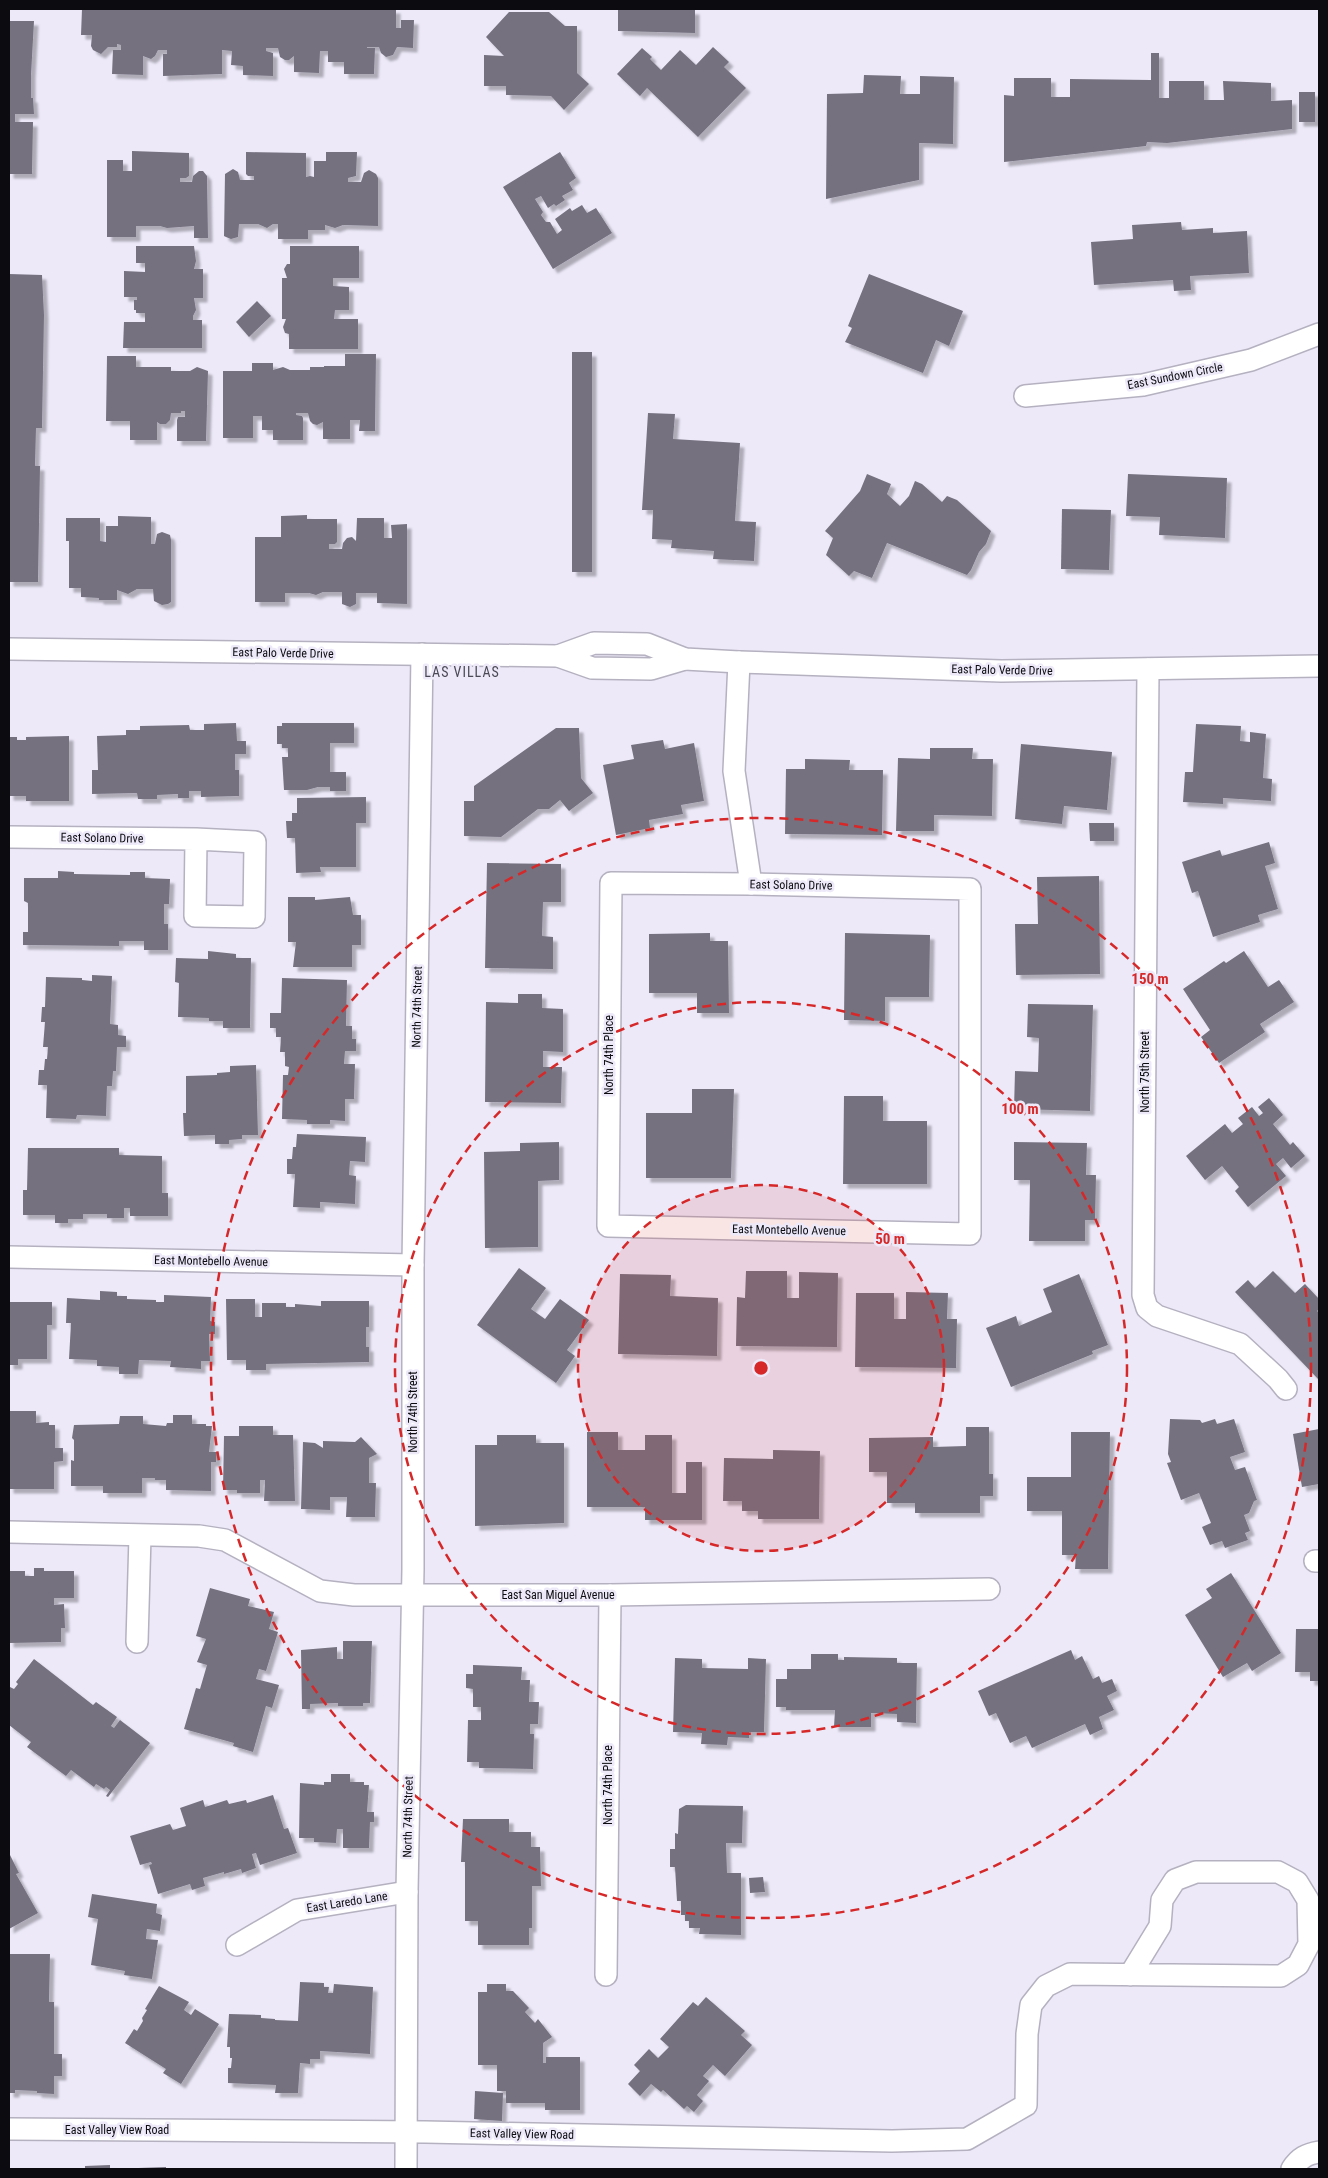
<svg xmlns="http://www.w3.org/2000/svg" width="1328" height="2178" font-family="'Roboto Condensed',sans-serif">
<defs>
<filter id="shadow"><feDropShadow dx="4.5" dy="4.5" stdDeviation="1" flood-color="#0004"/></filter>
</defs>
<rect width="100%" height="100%" fill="#ede9f9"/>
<!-- building -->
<g fill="#75717f" filter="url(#shadow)">
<path d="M82,9H396V28H401V20H414L413,48L397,47L393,55L386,57L381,53L379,47H367V48H375L374,74H344V62H328V51H320L319,73L294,72V56L289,60H285L280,57L278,48H266V51L273,53V76L243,75V66L231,65L232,51L222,50V74L163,76V54H167V50H158L155,56L151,59L143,56V75L112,74L113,50H121V45L117,44V47H108L101,54L93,50L91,46L92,35H81Z"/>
<path d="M618,9L695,10V33L618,31Z"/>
<path d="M509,12H549L565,26H577V73L589,84L564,110L551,96L506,95V86H484V55L504,56L486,37Z"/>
<path d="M9,21H34L31,75V98H33L34,114H15V122H33L32,174H9Z"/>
<path d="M713,47L729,62L724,67L746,88L698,137L647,88L640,96L617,74L642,48L652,57L650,59L661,70L680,50L696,65Z"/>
<path d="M1151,53H1159V98H1169V81H1204V100H1224L1223,81L1271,83V101L1292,100V129L1167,143L1147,142L1146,146L1004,162V95L1014,96V78H1051V97H1070V79L1151,80Z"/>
<path d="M864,75L901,76L900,94H920V76L954,77L953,144L919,143V180L826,199L827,94L863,93Z"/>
<rect x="1299" y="92" width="16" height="30"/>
<path d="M132,151L189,153V176L186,178H180V182H192L193,176L199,171H203L207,176L208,238H194V226L167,228L160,226H136V237H107V160H123V171H132Z"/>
<path d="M246,152L306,153V177L310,176L314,177V161H326V152H357L356,176L348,178V182H361L364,173L369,170L376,174L378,178V226L343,225L335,228L325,225V230H308V239H278V224H273L267,228L258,224H239L238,237L231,239L226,237L224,236L225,174L233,169L238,172L240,180H254V176H248L246,174Z"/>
<path d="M560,152L576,178L569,183L573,190L562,196L565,200L556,206L554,204L548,208L541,196L535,199L543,212L541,215L546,222H550L557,234L562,230L555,219L570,208L572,211L582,205L587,213L596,208L612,233L553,269L503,187Z"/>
<path d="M1181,222L1182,230L1213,228V233L1247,231L1249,273L1190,276L1191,290L1174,291L1173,280L1094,285L1091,242L1133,239L1132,225Z"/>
<path d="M136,246H194L196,261L194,269H203V298H194L196,310L193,316V320H202V348H123L124,322H145V313H136V310H134V300H137V297H124V271L145,272V263H136Z"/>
<path d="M290,246H359V278H333V286L349,287V310H335L334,319H358V349H289V334L285,333L283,327L286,319H282V278H287L284,269L287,264H290Z"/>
<path d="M9,274L42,275L44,315L42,428H36L35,466H40L38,582H9Z"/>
<path d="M869,274L963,311L949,346L936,340L923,373L845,342L852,328L848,326Z"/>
<path d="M257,301L271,316L249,337L236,322Z"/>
<rect x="572" y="352" width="20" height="220"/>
<path d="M345,354H376L375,431H359L360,420H350V439H323V422L317,425L313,424L310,421L308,413H296V415L302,416L303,418V440H273V430H262V416H253V438H223V371H252V363H273V370L283,367L290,370H310V367H324V366H345Z"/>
<path d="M107,356H136V367H171V371H190L197,367L208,371L206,441H177V420L178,417H185V411H181V413H171L170,420L166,424H160L157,422V440H130V421H106Z"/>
<path d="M648,413L675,414L673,439L740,443L735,521L756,522L754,561L713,559L714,551L671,548L672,540L652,539L653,510H642Z"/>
<path d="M867,474L891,484L887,494L900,506L909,496L915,481L922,484L942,502L947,496L957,500L991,531L986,544L979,552L971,570L967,575L887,543L872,578L854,571L849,576L826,555L833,538L825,531L860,491Z"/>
<path d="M1128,474L1227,478L1225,538L1159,535L1160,517L1126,516Z"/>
<path d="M1062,509L1111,510L1109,570L1061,569Z"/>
<path d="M307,515V519H337V542L335,544H329V549H342L343,543L347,538L352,537L356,541L357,518H384V538H392L391,525L407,524V604L377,603V593H356V604L350,607L342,604V592H323L316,595L309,593H285V602H255V537H281V516Z"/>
<path d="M118,516L151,517V544H155L157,534L162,532L170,535L171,540V602L168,604L162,605L154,601L153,589H137L128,594L117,590V600H99V598L81,597V588H69V541H66V518H100V541L106,542V526H118Z"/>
<path d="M236,723L237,741H246V754H235V770H239V796L201,797V791H189V798H178V794L157,795V799H138L137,793L92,794V770H98L97,736L126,735V730H140V726L189,725L190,730H204V724Z"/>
<path d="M282,723H354V743H330V772H346V791H330V787H318L307,790H284L282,757H288V748H282V744H277V726H282Z"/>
<path d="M1196,724L1241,726L1240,741L1250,742V732L1266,734L1263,778L1272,779L1271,801L1223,798V804L1183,802L1185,772H1193Z"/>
<path d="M556,728H579L581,778L593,793L569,811L560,800L549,809H538L501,837L464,836V801H474V786Z"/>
<path d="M69,736V801H26V796H9V737H17V740H26V737Z"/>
<path d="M663,740L665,749L694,743L704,801L681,805L683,814L649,820L650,828L616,835L603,765L634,759L631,745Z"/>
<path d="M1021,744L1112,752L1107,810L1064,806L1062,824L1015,819Z"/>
<path d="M930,748H973L972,759H993L992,816L934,815V831H896L898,758L930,759Z"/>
<path d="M805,759L850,760L849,770H883L882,835L785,834L786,769H805Z"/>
<path d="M366,797V823H356V867H320L321,872L296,873L295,838H287L286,821H292V813H297V798Z"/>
<path d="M1089,823H1114V841H1090Z"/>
<path d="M1269,842L1275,863L1265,866L1278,909L1258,915L1260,922L1213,937L1198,891L1192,893L1182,862L1220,850L1222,856Z"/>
<path d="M487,863L561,864V902H543L542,936L553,937V969L485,968Z"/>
<path d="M58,871L74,872V874L130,875V872H145V878L170,879L169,904H164V924H168V950H144V941H119V946L23,945V932H28V903L24,901V878H58Z"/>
<path d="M1099,876L1100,974L1016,975L1015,924H1038L1037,877Z"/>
<path d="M288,897H315V900L350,897L353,915H361V945H352V967H293L296,942H288Z"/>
<path d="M710,933V941H728L729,1013H697V993H649V934Z"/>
<path d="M845,933L930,935L929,997H885V1021L844,1020Z"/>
<path d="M208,951L236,954V958H251L250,1028H223V1021H209V1018L178,1017L179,983L175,982L176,958L208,959Z"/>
<path d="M1244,951L1268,987L1279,980L1294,1002L1260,1024L1265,1032L1219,1063L1201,1037L1210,1030L1183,989L1224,961L1226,963Z"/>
<path d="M92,975L112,976L110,1024L118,1025V1035L126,1036V1047H117L116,1071H113L112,1086H107L106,1116L77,1115L76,1119L46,1118L47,1085H38L39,1070H44L45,1059H47L48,1047H43L45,1022H41L42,1007H45L46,977L82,978V980L92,981Z"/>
<path d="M282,978L347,980L346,1026H352V1039H356V1051H345L344,1064H355L354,1099H345V1121L330,1120V1124H307V1120L282,1119L283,1075H288L289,1067L285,1066V1052H280L281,1037H276V1028H270V1013H281Z"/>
<path d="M518,994H542V1008L563,1009V1052L543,1051V1067H562L561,1103L485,1102L486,1002L518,1003Z"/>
<path d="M1028,1004L1093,1005L1090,1111L1014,1109L1015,1071L1038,1072L1039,1038L1027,1037Z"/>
<path d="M256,1065L258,1135H242V1139L229,1140V1144H215V1135L184,1136L183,1113H186V1076L217,1075V1073L230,1072V1066Z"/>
<path d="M692,1089H734L731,1178H646V1113H692Z"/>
<path d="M844,1096H883V1121H927V1184H843Z"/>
<path d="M1269,1098L1283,1115L1273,1124L1290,1145L1293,1142L1305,1156L1291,1168L1283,1158L1276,1164L1286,1176L1248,1207L1235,1191L1239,1187L1222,1166L1205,1180L1186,1156L1225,1124L1232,1133L1243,1124L1238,1118L1252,1107L1259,1116L1263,1113L1258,1107Z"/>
<path d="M297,1134L366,1137L365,1162L350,1161L349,1175L356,1176L355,1204L320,1202V1208L293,1207L295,1174H287V1159H292L293,1147H296Z"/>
<path d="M559,1142V1180L538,1181V1247L485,1248L484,1152L520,1151V1143Z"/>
<path d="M1014,1142L1087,1143L1086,1175H1096L1095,1220H1085V1241H1029L1030,1180H1014Z"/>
<path d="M28,1148H119V1155L162,1156V1193H168V1216H130V1208H124V1218H107V1214H83V1219H68V1223H55V1215H23V1190H27Z"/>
<path d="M519,1268L546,1288L531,1309L545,1319L560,1299L589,1320L567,1350L575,1356L556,1383L477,1325Z"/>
<path d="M746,1271H787V1298H799V1272L838,1273L837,1347L736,1346L737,1297L745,1298Z"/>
<path d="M1273,1271L1295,1293L1305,1284L1319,1299V1309L1317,1311L1319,1313V1380L1235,1292L1248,1280L1255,1288Z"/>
<path d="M620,1274L671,1275L670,1296L718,1298L717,1356L618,1354Z"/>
<path d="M1079,1274L1108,1345L1092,1351L1093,1354L1011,1387L986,1328L1016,1316L1019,1326L1052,1312L1043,1289Z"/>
<path d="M100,1291L117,1292V1296H127V1299L156,1300V1302H164V1295L211,1297L210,1321L215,1322V1334H209L210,1361H201V1369L170,1367L171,1361L139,1360L138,1374H119V1367L97,1366V1360L69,1359L71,1323H66L67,1298L100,1300Z"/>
<path d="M906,1292L948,1293L947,1319H957L956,1368L855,1367L856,1293H894V1319H906Z"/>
<path d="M226,1299H255V1317H262V1303H286V1307H295V1304L321,1306V1301H369V1327H366V1347H369V1362L266,1364V1370H246V1360H227Z"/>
<path d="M9,1302H52V1325H47V1359H18V1365H9Z"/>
<path d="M9,1411H36V1423L49,1422V1425H55V1448H63V1461L54,1462V1489H9Z"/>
<path d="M173,1415H192V1424H206V1426H212L209,1452H217L216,1462H211V1491L166,1490V1480H155V1478H142V1493H103V1486H71V1460L74,1461V1440L72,1438L74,1425L119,1424L120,1416H143V1424L166,1426L167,1423H173Z"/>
<path d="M1170,1419L1200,1420L1202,1423L1215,1419L1217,1424L1234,1419L1245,1452L1230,1457L1235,1470L1245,1467L1257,1500L1254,1501L1249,1513L1244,1515L1250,1531L1245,1533L1248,1540L1225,1548L1222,1541L1210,1545L1202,1527L1211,1523L1199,1493L1181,1500L1167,1463L1171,1462L1168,1454Z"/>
<path d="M239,1426H273V1435H293L295,1501H264L265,1480H260V1493H237V1490H223L224,1436H239Z"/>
<path d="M966,1427H989V1474H993V1496H980V1513H915V1503H887V1472H869V1438L933,1437V1447L966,1446Z"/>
<path d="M1319,1429V1484L1302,1487L1293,1434Z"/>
<path d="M587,1432H618V1450H645V1435H672V1493H686V1462H702V1520H645V1507H587Z"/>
<path d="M1071,1432H1110L1108,1569H1075L1076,1555H1062V1511H1027V1477H1071Z"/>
<path d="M497,1435H536V1443H564V1523L475,1526V1445H497Z"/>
<path d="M361,1437L377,1454L369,1458V1483H376L375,1517H346L347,1497H330V1510L301,1509L303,1442L315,1443L323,1448V1441L355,1442Z"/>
<path d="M773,1450L820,1451L819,1519H758V1511H742V1501H723L724,1458L773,1459Z"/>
<path d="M34,1568H44V1571H74V1598H54V1605L64,1604L65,1628H61V1642L9,1643V1571H25V1576H34Z"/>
<path d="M1231,1573L1281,1653L1252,1671L1247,1663L1223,1677L1185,1615L1212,1598L1206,1589Z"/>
<path d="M210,1588L250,1599L248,1606L274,1612L269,1629L278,1632L266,1671L259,1669L256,1679L279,1685L272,1708L266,1706L253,1752L233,1746L234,1743L184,1729L196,1688L200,1689L207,1665L197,1662L206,1639L196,1636Z"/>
<path d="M1296,1629H1319V1681H1310V1672H1295Z"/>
<path d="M343,1641H372L370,1703H363V1706H338V1703L310,1704V1709H302L301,1650L337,1647V1659H343Z"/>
<path d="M1071,1650L1075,1660L1082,1656L1093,1679L1099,1676L1102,1683L1112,1679L1117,1691L1107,1696L1114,1710L1099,1717L1103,1729L1090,1735L1085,1724L1032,1748L1026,1736L1010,1743L996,1713L989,1716L978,1691Z"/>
<path d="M811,1654H838V1660H844V1657L897,1658V1663H917L916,1723L897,1722V1714L871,1713V1727H834L835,1710H786V1707H776V1679H787V1669H811Z"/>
<path d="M675,1658L702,1659V1668L748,1669V1658L766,1659L764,1732H749V1738L728,1737L727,1745L701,1744L702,1733L673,1732Z"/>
<path d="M34,1659L93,1705L96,1702L117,1717L111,1726L114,1728L120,1720L150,1743L108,1797L106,1796L110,1790L106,1787L104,1789L96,1784L94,1787L71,1770L66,1776L27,1747L31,1742L9,1725V1688L10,1687L14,1689L18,1684L16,1682Z"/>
<path d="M473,1665L522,1667L521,1680H530L529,1702H539L538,1724H530V1734H534L533,1769L479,1768V1762H467L468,1720H481V1707H473V1689L466,1688V1674H473Z"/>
<path d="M331,1774H350V1782H364V1785H369L367,1812H374V1822H370L369,1848H343V1829H337L336,1843L314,1842V1838H299L300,1783L324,1785V1782H331Z"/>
<path d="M273,1795L284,1829L288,1828L297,1853L260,1865L256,1853L252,1854L256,1868L242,1873L241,1869L224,1874V1872L203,1878L205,1886L192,1890L190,1884L158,1894L149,1865L152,1864L151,1862L140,1865L130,1836L170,1824L173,1830L186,1826L180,1808L203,1800L205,1807L227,1800L229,1804L246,1800L247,1803Z"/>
<path d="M686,1805L743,1806L742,1843H726L727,1873H741V1935L699,1934L700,1928H689V1921H685V1915H681V1901H677L675,1867H670V1849H675V1833L678,1834L679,1809Z"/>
<path d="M463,1819H509V1832H531V1847H540L541,1886H532V1928H529V1945H478V1921H465V1862H461Z"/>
<path d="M9,1853L19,1873L16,1874L38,1913L9,1929Z"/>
<path d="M763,1877L765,1892L750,1893L749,1878Z"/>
<path d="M92,1894L157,1904L156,1913L162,1915L160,1931L147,1929L146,1939L158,1940L152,1979L124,1975L125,1971L91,1965L98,1919L88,1917Z"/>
<path d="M9,1954H50L49,2002H54V2054H62V2076H54V2094L37,2093V2091L15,2090V2093H9Z"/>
<path d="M300,1982L324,1983V1987H329L328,1993H333L334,1984L373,1987L370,2054L320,2051V2059H310V2064L300,2063L298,2093H275L276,2085L228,2083V2068H231L232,2058H230V2047H227L229,2014L261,2015V2018L275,2019V2020L298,2021Z"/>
<path d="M487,1984H506V1991H513L529,2008L525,2012L535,2023L538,2019L552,2037L543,2043V2063H546V2057H580V2110H545V2103H506V2091H497V2065H478V1992H487Z"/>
<path d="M159,1986L189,2002L184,2010L191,2015L195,2009L219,2024L181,2084L163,2073L166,2069L125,2043L134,2029L137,2031L143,2021L142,2018L147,2010L145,2009Z"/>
<path d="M706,1997L745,2031L741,2035L752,2045L725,2076L713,2065L703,2076L709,2081L697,2095L703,2101L694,2112L687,2106L684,2109L663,2090L661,2092L651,2084L640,2096L628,2084L640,2071L634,2065L649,2049L658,2058L669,2047L660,2039L693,2002L698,2006Z"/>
<path d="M475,2091L503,2093L502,2121L474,2119Z"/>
<path d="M110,2165V2169H85V2166Z"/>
<path d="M166,2167V2169H138V2168Z"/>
</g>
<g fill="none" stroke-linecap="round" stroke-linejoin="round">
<!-- minor casing -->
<g stroke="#b5b1c0" stroke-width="24">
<g id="minor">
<path d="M1025,396L1143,385L1251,360L1319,334"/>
<path d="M9,649L558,656L592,668L651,669L685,659"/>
<path d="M558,656L594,643L647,644L685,659L739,662L1001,671L1319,666"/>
<path d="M739,662L734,771L751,884"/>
<path d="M1148,669L1143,1295L1147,1308L1157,1316L1240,1344L1278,1379L1286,1389"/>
<path d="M9,837L196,839L255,842L254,917L195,916L196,839"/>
<path d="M611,883L751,884L970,889V1234L608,1226Z"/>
<path d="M9,1257L413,1265"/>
<path d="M9,1532L199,1536L225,1540L320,1591L354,1595H610L989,1589"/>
<path d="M1315,1561H1319"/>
<path d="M137,1642L140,1536"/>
<path d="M237,1945L297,1910L407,1892"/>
<path d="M606,1975L610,1595"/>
<path d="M9,2129L425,2132L892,2141L967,2139L1026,2105L1027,2034L1031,2005L1046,1986L1070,1974L1281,1976L1298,1965L1309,1944L1308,1900L1297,1882L1278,1872H1196L1175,1880L1162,1900L1160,1926L1130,1975"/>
<path d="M406,2169L407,1892L413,1569V1265L422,654"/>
<path d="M1292,2169C1299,2158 1307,2154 1319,2152"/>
</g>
</g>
<!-- minor -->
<use href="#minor" stroke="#fff" stroke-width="21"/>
</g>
<!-- distance rings -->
<circle cx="761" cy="1368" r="183" fill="#d62828" fill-opacity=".12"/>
<g fill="none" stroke="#d62828" stroke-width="2.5" stroke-dasharray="9 6">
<circle cx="761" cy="1368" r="183"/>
<circle cx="761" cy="1368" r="366"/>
<circle cx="761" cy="1368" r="550"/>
</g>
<g text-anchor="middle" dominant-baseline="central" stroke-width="5" stroke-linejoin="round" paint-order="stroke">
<!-- street labels -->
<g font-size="12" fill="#0c0b10" stroke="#ede9f9">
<text transform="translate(1175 376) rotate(-11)">East Sundown Circle</text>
<text transform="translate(283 653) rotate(1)">East Palo Verde Drive</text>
<text transform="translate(1002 670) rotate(1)">East Palo Verde Drive</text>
<text transform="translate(102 838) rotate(1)">East Solano Drive</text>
<text transform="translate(791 885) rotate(1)">East Solano Drive</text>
<text transform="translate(417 1007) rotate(-89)">North 74th Street</text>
<text transform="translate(609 1055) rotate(-90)">North 74th Place</text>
<text transform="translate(1145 1072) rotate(-90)">North 75th Street</text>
<text transform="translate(789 1230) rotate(1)">East Montebello Avenue</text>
<text transform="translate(211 1261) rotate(1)">East Montebello Avenue</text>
<text transform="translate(413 1412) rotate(-90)">North 74th Street</text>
<text x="558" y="1595">East San Miguel Avenue</text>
<text transform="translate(608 1785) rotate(-90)">North 74th Place</text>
<text transform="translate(408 1817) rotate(-89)">North 74th Street</text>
<text transform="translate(347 1902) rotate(-9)">East Laredo Lane</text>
<text x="117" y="2130">East Valley View Road</text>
<text transform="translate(522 2134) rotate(1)">East Valley View Road</text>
</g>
<!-- neighbourhood labels -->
<g font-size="14" letter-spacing="1" fill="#4c4956" stroke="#ede9f9">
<text x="462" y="672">LAS VILLAS</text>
</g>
</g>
<circle cx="761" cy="1368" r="8" fill="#d62828" stroke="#ede9f9" stroke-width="2.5"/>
<g font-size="15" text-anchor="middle" font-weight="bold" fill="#d62828" stroke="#ede9f9" stroke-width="5" stroke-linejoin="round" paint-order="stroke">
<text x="1150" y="984">150 m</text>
<text x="1020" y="1114">100 m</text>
<text x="890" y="1244">50 m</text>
</g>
<!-- border -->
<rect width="1328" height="2178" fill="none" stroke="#0c0b10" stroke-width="20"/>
</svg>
